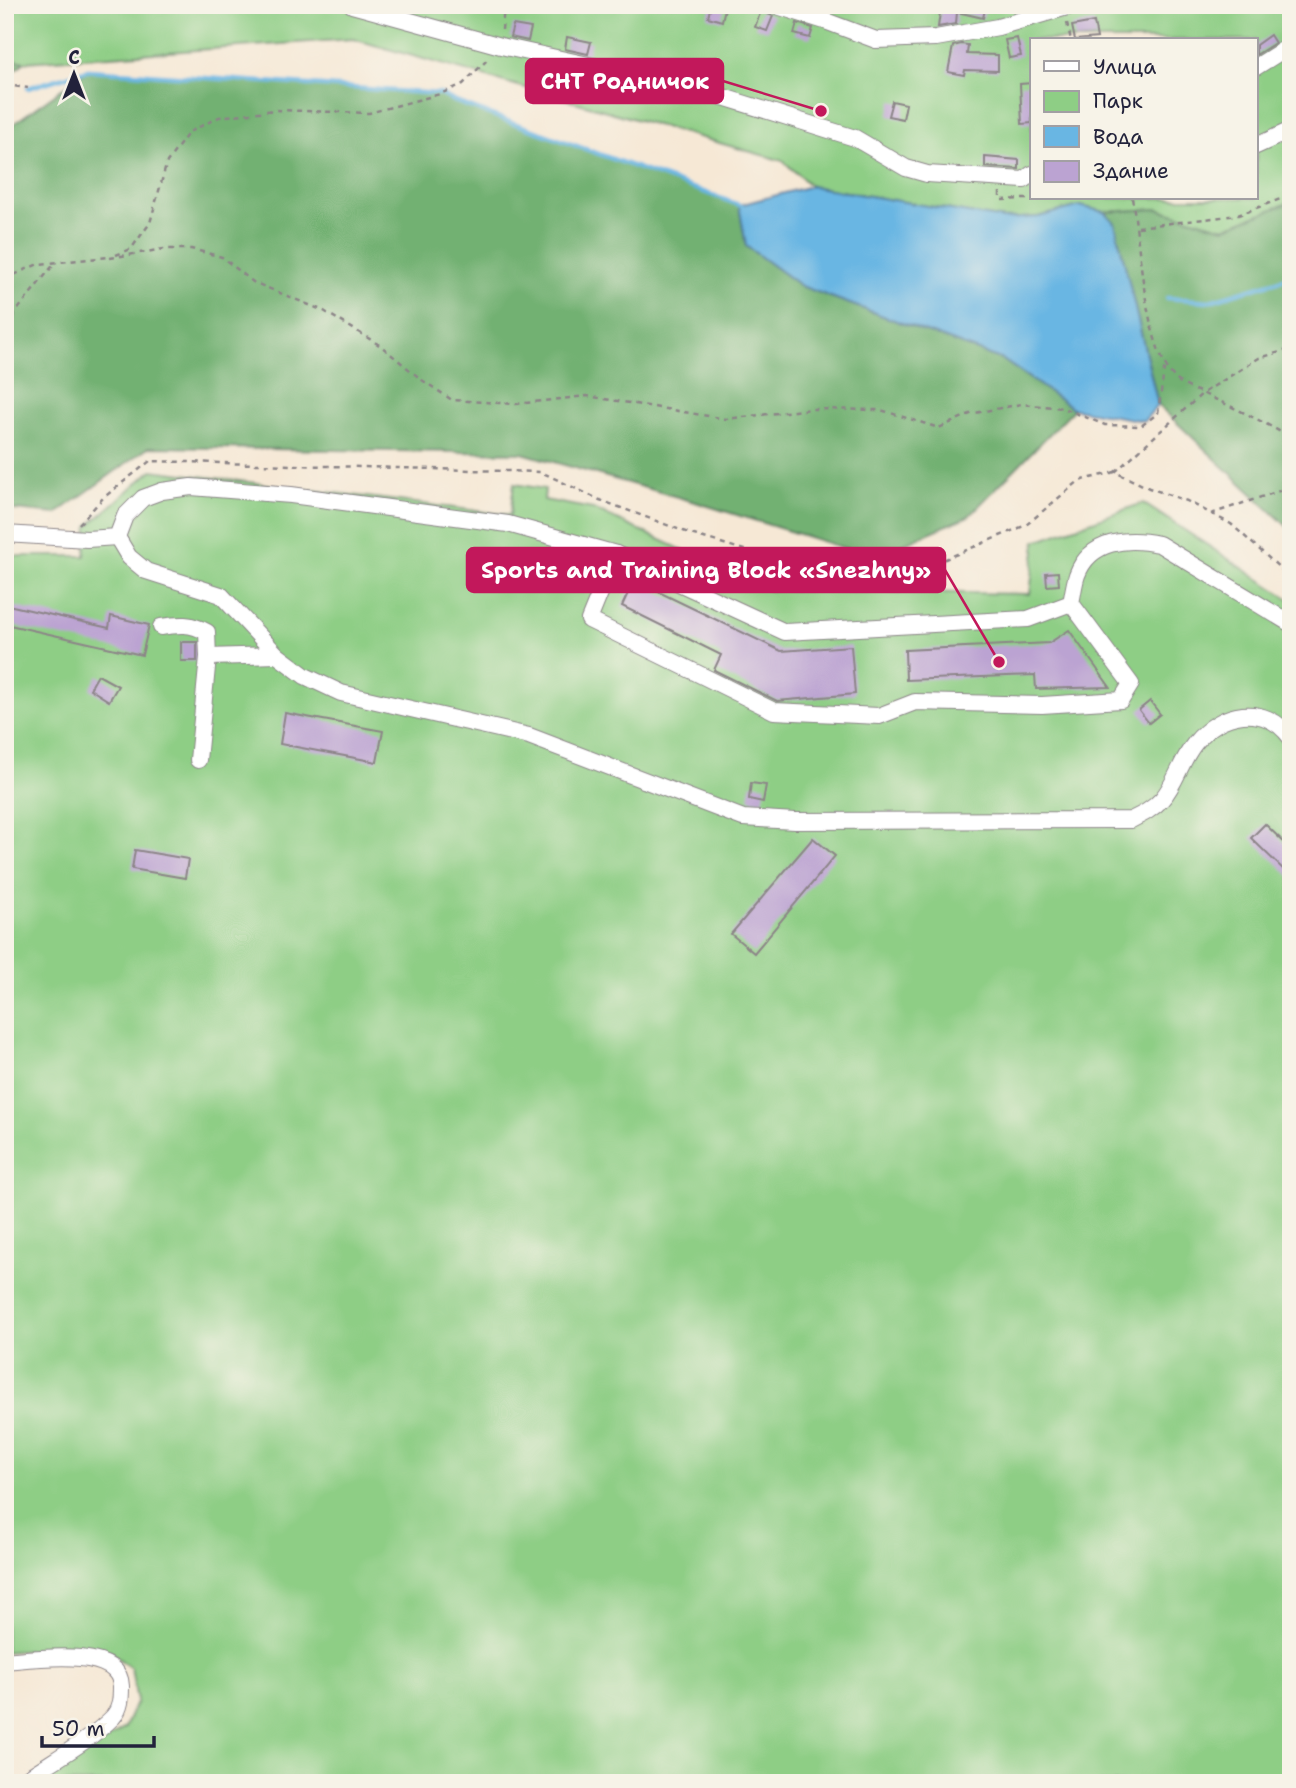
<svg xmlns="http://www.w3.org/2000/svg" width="1296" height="1788" font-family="'Shantell Sans',sans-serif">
<rect width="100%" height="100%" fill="#f7f3e8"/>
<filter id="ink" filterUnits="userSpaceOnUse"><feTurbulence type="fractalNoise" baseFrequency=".0143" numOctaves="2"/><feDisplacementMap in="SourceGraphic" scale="14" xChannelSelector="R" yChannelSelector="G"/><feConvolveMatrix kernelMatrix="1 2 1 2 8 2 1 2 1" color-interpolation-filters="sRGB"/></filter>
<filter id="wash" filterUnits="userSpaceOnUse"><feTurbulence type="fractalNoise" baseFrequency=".00686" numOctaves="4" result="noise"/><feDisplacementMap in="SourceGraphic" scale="28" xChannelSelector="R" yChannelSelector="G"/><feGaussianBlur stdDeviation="1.57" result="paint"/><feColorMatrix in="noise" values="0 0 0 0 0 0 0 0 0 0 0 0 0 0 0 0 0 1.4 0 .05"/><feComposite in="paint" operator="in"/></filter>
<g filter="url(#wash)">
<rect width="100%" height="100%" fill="#f6e8d5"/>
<!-- green -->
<g fill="#8ece85" stroke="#587860" stroke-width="2" fill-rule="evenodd">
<path d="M5,5H1291V202L1224,228L1158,209L1105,212L1080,206L1038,217L1004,219L811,186L783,161L353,39L25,62L5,58ZM1032,40H1256V198H1032Z"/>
<path d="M152,470L510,515L514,484L545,489L544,500L593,509L770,590L1030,594L1036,541L1143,503L1291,600V1783H37L125,1728L137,1701L131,1668L107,1650L65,1648L5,1652V556H85L88,526Z"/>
</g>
<!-- forest -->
<g fill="#72b172" stroke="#4a6a56" stroke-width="2">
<path d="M5,58L25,62L5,77Z"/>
<path d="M88,70L440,94L456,102L739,205L746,246L801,286L1003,360L1074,409L969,516L873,557L695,502L522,453L149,447L56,514L5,509V130Z"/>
<path d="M1291,202V530L1158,405L1115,223L1105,212L1158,209L1224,228Z"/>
</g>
<!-- water -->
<path fill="#69b6e3" stroke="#466c8f" stroke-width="2" d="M811,186L1004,219L1038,217L1080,206L1105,212L1115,223L1158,405L1144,421L1074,409L1003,360L801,286L746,246L739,205Z"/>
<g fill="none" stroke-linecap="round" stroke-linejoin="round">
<!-- stream -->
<g stroke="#69b6e3" stroke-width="4.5">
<path d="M28,88L88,70L440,94L456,102L742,206"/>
<path d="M1167,298L1210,301L1291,277"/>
</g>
</g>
<g id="blocks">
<!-- building -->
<g fill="#bba3d2">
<path d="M711,5L725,8L722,21L708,17Z"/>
<path d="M941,5H986L983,18L957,12L956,24L938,27Z"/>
<path d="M761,11L773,16L767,31L755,27Z"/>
<path d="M1094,22L1097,38L1075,40L1072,26Z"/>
<path d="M797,23L813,28L810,38L794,34Z"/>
<path d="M513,25L531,28L528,41L510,37Z"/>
<path d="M1270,35L1275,43L1256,55V45Z"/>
<path d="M567,37L591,42L588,54L565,49Z"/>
<path d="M1017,38L1021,56L1009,58L1005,40Z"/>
<path d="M961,44L968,45L967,54L998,55V71L965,70L964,75L948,72L953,46Z"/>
<path d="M1032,83V123L1022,124L1020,84Z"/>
<path d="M892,101L906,104L903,119L888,116Z"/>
<path d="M985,157L1019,160V169L985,167Z"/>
<path d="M1058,572L1059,585L1047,586L1046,573Z"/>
<path d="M634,580L781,651L851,646L855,694L777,701L714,670L721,655L622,606Z"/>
<path d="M8,605L109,628L111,616L149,625L142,655L5,624Z"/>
<path d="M1069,630L1110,687L1036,689L1035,675L906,680L905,650L1049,643Z"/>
<rect x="181" y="642" width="16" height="19"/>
<path d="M98,675L118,686L109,701L90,689Z"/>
<path d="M1150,701L1160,714L1149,723L1139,710Z"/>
<path d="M285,713L383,731L377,762L280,744Z"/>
<path d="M751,783L766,785L763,802L749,799Z"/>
<path d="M1265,824L1291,849V877L1251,838Z"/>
<path d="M813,838L835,856L754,953L731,934Z"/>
<path d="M135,850L188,859L185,878L132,869Z"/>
</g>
</g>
</g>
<g filter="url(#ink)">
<use href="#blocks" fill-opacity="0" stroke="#8c8588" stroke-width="2"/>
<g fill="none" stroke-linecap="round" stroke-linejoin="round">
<!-- minor casing -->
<g stroke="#8c8588" stroke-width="18">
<g id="minor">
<path d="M352,5L501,46L694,88L855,138L906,168L927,174L1024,180L1032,174"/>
<path d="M774,5L828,22L876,40L936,38L998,27L1074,5"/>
<path d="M1256,67L1291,45"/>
<path d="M1256,146L1291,130"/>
<path d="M5,534L87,539L117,537L125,516L143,498L162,491L191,487L291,495L508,524L616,554L785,632L1028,619L1071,603C1073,594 1074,584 1077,575C1090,540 1127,537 1159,544L1291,624"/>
<path d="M117,537L129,557L146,571L221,595L277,655L305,676L341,693L529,736L743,818L795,821L1131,820C1143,814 1153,809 1162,799C1176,783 1181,760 1195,743C1221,711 1264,702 1291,738"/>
<path d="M616,554L589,620L774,711L879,716L915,702L1042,705L1121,700L1131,684L1071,603"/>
<path d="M161,627C179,624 190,623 207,632L208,657L277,655"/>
<path d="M198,760L208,657"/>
<path d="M5,1661C31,1659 120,1645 121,1686C121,1698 121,1708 113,1717C87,1743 50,1762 20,1783"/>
</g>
</g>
<!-- path -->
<g stroke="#8c8588" stroke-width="2.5" stroke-dasharray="5 5" stroke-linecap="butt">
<path d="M1067,23L1071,40"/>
<path d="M502,30L504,5"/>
<path d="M5,85L28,88"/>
<path d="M1000,192V200L1049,198"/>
<path d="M1132,198C1140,241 1144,350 1176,379C1182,386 1196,390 1204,394C1234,408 1263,421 1291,438"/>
<path d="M1138,227L1238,215L1291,195"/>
<path d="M116,255L131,249L150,223L167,162L189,132L219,117L275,110L369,113L440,94L463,84L488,59"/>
<path d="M110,258L164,249H191L222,257L253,282L324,311L381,346L422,380L452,400L516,404L587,396L726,419L811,409L881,410L939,428L970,414L1021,404L1063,408L1105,425L1141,426L1158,413L1165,364"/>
<path d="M5,279L38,264L110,257"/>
<path d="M5,336L15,313L55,263"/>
<path d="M1115,472L1203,393L1259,358L1291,349"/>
<path d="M1211,514L1291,487"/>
<path d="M79,524L103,498L150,461L541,472L600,500L694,535L831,576L924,568L1026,525L1079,481L1115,472L1149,488L1187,501L1231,524L1291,578"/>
</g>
<!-- minor -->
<use href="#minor" stroke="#fff" stroke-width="16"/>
</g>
</g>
<!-- callouts -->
<path fill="none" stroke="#c2185b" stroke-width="2.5" d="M821 111L723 81M999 662L945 570"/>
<g fill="#c2185b" stroke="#f7f3e8" stroke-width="2.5">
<circle cx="821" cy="111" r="7"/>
<circle cx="999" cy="662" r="7"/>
</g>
<g fill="#c2185b" stroke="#c2185b" stroke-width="2.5">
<rect x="526" y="59" width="197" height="44" rx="7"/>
<rect x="467" y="548" width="478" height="44" rx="7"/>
</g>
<g font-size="23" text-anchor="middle" font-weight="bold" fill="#fff">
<text x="625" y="89">СНТ Родничок</text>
<text x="706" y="578">Sports and Training Block «Snezhny»</text>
</g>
<!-- margin -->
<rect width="1296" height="1788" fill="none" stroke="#f7f3e8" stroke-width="28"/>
<!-- legend -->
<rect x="1030" y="38" width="228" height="161" fill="#f7f3e8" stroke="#a29fa3" stroke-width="2"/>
<rect x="1044" y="61" width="35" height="10" fill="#ffffff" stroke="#a29fa3" stroke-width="2"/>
<text x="1093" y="74" font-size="21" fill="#22223b">Улица</text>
<rect x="1044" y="91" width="35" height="21" fill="#8ece85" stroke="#a29fa3" stroke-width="2"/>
<text x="1093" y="108" font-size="21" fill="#22223b">Парк</text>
<rect x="1044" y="126" width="35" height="21" fill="#69b6e3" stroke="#a29fa3" stroke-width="2"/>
<text x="1093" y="144" font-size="21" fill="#22223b">Вода</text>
<rect x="1044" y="161" width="35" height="21" fill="#bba3d2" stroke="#a29fa3" stroke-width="2"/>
<text x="1093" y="178" font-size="21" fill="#22223b">Здание</text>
<!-- north arrow -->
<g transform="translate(74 74)" stroke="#f7f3e8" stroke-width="5" paint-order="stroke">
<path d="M0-5L12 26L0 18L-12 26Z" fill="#22223b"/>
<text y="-10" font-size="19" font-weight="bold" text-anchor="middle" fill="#22223b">С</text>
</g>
<!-- scale -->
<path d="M42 1736v10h112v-10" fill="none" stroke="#22223b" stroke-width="3.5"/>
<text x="52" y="1736" font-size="21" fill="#22223b" stroke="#f7f3e8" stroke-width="5" paint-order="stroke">50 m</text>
</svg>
